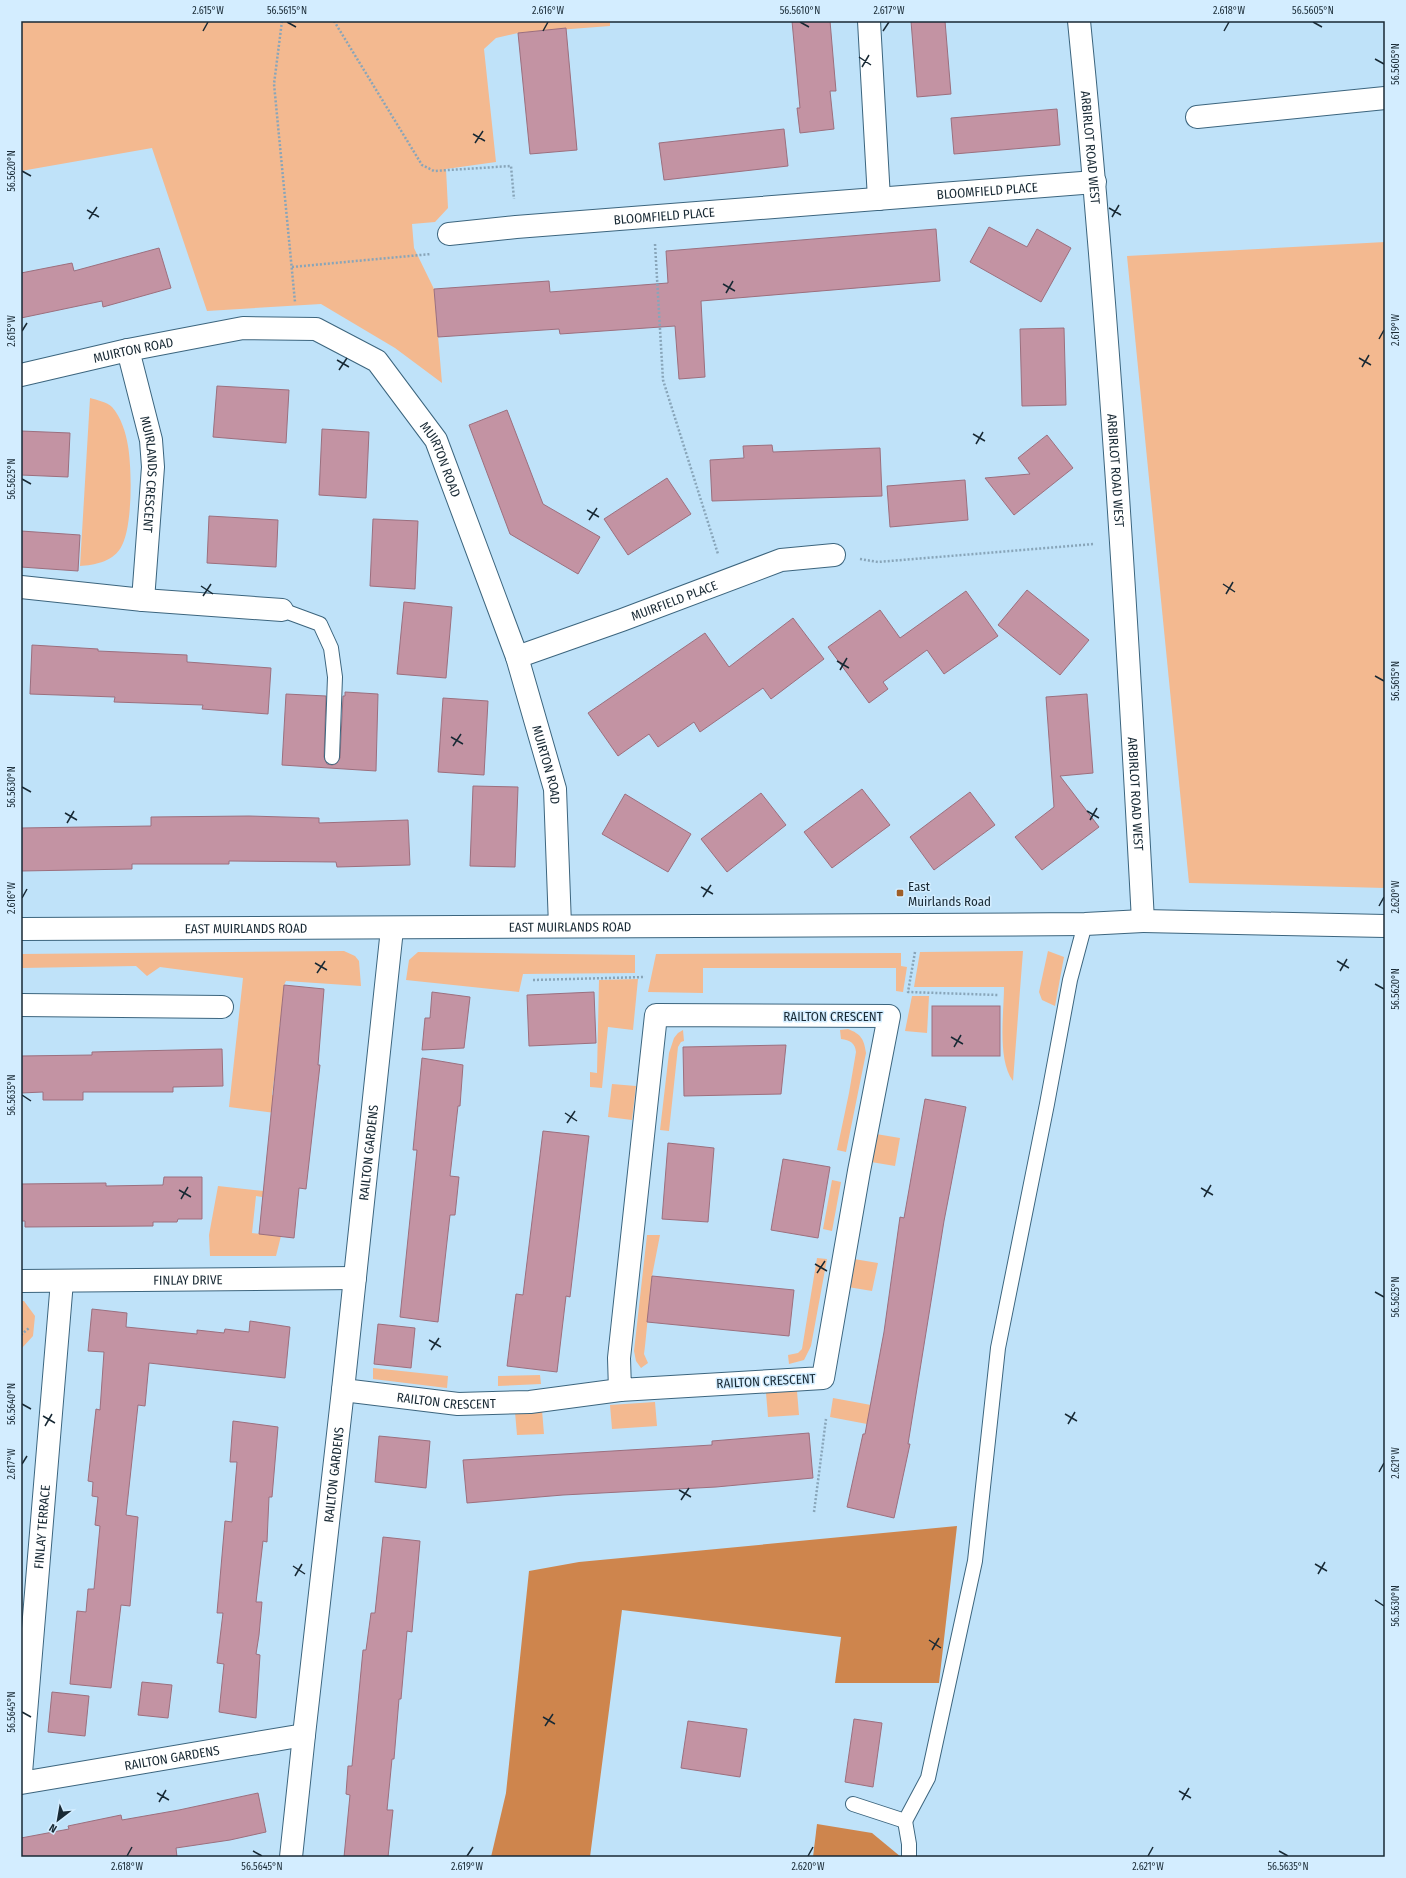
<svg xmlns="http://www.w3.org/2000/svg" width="1406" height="1878" font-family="'Fira Sans Condensed',sans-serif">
<rect width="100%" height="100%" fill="#bfe2f9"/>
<!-- green -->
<g fill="#f3b990">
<path d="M21,21H610V26L518,33L496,38L484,49L496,162L446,169L448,208L435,222L412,224L414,248L434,289L442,383L395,348L321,304L207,311L152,148L21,171Z"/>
<path d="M1385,242V888L1189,883L1127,256Z"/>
<path d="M90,398C97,400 107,402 112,407C121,417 126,433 128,446C132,469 133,530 120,549C111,562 95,565 80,566Z"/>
<path d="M344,951L355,956L359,961L361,986L286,981L284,985L281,1021L279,1026L280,1033L272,1095L277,1096L275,1113L229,1107L243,978L160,967L147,976L136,966L21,968V954Z"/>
<path d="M1023,951L1013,1081C997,1060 1004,1013 1004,987H914L920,952Z"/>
<path d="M1048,951L1064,957L1055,1006L1042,1000L1039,992Z"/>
<path d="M418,952L635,955V973L523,974L519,992L406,980L409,960Z"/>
<path d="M901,953V966L907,967L903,992L896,991V968H703V993L648,992L656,954Z"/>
<path d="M638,979L633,1030L608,1027L602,1088L590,1087V1072L597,1073L599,980Z"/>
<path d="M912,996H929L927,1033L905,1031Z"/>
<path d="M848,1029C861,1034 864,1039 866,1053L846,1152L837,1150L849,1093L856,1052C855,1043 850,1040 841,1039L840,1030Z"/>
<path d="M683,1030L684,1041L681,1042L678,1047L669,1131L660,1130L669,1053L674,1038L678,1033Z"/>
<path d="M612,1084L636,1086L632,1120L608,1117Z"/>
<path d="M876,1134L900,1138L895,1166L871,1162Z"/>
<path d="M832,1180L841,1182L832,1231L823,1229Z"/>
<path d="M218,1186L264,1191L262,1197L256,1196L252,1233L281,1236L276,1256H210L209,1235Z"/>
<path d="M647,1235H660L652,1276L645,1346L644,1354L648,1363L641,1368L636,1361L634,1351Z"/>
<path d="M817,1258L827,1259L811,1346L804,1360L789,1364L788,1355L798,1353L802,1349Z"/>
<path d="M854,1259L878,1263L872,1291L848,1287Z"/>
<path d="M21,1301H24L35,1316L33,1336L22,1348L21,1361Z"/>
<path d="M373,1368L448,1376L447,1388L373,1379Z"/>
<path d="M540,1375L541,1384L498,1386V1376Z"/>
<path d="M797,1391L799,1415L768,1417L766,1393Z"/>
<path d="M833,1398L871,1405L867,1424L830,1417Z"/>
<path d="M655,1402L657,1426L612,1429L610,1405Z"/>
<path d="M542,1410L544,1434L517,1435L515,1412Z"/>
</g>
<!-- forest -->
<g fill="#ce854d">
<path d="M957,1526L939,1683H835L841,1637L622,1610L590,1857H491L506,1793L529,1571L579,1562Z"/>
<path d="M817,1824L872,1833L901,1857H813Z"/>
</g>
<!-- building -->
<g fill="#c393a3" stroke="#9c6f7e">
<path d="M792,21H830L836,91H830L834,129L800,133L797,108H800Z"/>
<path d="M911,21H945L951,94L917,97Z"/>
<path d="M566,28L577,150L530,154L518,33Z"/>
<path d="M1057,109L1060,145L954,154L951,118Z"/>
<path d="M784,129L788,166L664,180L659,143Z"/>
<path d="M989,227L1027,247L1037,229L1071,248L1041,302L970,262Z"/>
<path d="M936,229L940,281L701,301L705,377L679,379L675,326L560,334L559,329L438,337L434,289L549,281L550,292L668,283L666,251Z"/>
<path d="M159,248L171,288L103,307L102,301L21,318V273L72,263L74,271Z"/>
<path d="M1064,328L1066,405L1022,406L1020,329Z"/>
<path d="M217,386L289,390L286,443L213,437Z"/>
<path d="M507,410L543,504L600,537L578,574L510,534L469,425Z"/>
<path d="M322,429L369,432L366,498L319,495Z"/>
<path d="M21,431L70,433L68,477L21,475Z"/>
<path d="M1047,435L1073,468L1014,515L985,478L1030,474L1018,458Z"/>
<path d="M772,445L773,452L880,448L882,496L712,501L710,460L744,458L743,446Z"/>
<path d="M667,478L691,514L628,555L604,519Z"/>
<path d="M965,480L968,520L890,527L887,486Z"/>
<path d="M209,516L278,520L276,567L207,563Z"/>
<path d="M373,519L418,521L415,589L370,586Z"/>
<path d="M21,531L80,535L78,571L21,567Z"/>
<path d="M1027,590L1089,640L1060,675L998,625Z"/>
<path d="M966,591L998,636L944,674L927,650L883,682L888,689L869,703L828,647L880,610L900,638Z"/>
<path d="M404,602L452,607L446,678L397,674Z"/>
<path d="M793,618L824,659L771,699L763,688L700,732L694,722L658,747L649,734L618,756L588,713L705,633L729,667Z"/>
<path d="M32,645L98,649V651L187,655V662L271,668L268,714L202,709L203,705L114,702L115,697L30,694Z"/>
<path d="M345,692L378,694L376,771L282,765L286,694L326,696L324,757L327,764L332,765L336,764L340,758L343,696H345Z"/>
<path d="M1087,694L1093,773L1060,776L1099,827L1042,870L1015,837L1054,807L1046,697Z"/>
<path d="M443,698L488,701L484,775L438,772Z"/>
<path d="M473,786L518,787L515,867L470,866Z"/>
<path d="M862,789L890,825L832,868L804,832Z"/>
<path d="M970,792L995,825L934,870L910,837Z"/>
<path d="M761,793L786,825L727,872L701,839Z"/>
<path d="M625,794L691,834L668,872L602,834Z"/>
<path d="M249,816L319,818V823L408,820L410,865L337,867L336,862L229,861V864H132V869L21,871V828L151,826V817Z"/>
<path d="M284,985L324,989L318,1065H320L306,1189L299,1188L294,1238L259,1234Z"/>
<path d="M432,992L470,997L464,1048L422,1050L425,1018H430Z"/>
<path d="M594,992L596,1043L529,1046L527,995Z"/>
<rect x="932" y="1006" width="68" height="50"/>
<path d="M786,1045L781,1094L684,1096L683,1047Z"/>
<path d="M222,1049L223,1086L173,1087V1092H83V1100H43V1092L21,1093V1056L92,1055V1052Z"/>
<path d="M422,1058L463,1065L460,1106H458L450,1176L459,1177L455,1215H450L438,1322L400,1317L417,1150H413Z"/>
<path d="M925,1099L966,1107L944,1221L908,1444H910L894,1518L847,1507L863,1434H865L884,1332L900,1217L904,1218Z"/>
<path d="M543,1131L589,1136L570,1297L566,1296L557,1372L507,1366L516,1294L523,1295Z"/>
<path d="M668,1143L714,1148L708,1222L662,1219Z"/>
<path d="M783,1159L830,1167L818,1238L771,1230Z"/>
<path d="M164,1177H202V1219H178L177,1222H153V1226L25,1227V1221H21V1184L106,1183V1186L163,1185Z"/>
<path d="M652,1276L794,1290L789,1336L647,1322Z"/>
<path d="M92,1309L127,1313L126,1327L197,1334V1330L224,1333L225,1329L249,1332L250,1321L290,1327L285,1378L149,1363L145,1406L138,1405L126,1515L138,1517L130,1606L121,1605L111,1688L70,1684L77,1611L86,1612L88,1589H94L100,1526L95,1525L98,1497L92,1496L93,1482L88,1481L96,1409L100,1410L104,1352L88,1351Z"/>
<path d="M378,1324L415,1328L411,1368L374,1364Z"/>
<path d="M233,1421L278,1427L272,1497H269L267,1542L263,1541L256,1602H262L259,1635L256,1654L260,1655L256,1718L219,1712L224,1664L217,1663L223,1613H217L225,1521L232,1522L237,1462H230Z"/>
<path d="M809,1433L813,1478L716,1487L563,1495L467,1503L463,1460L712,1445V1441Z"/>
<path d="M379,1436L430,1441L426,1488L375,1482Z"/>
<path d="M383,1537L420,1541L412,1632L407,1631L401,1699H399L394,1759H392L387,1810H393L388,1857H344L350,1795L346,1794L348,1766H352L363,1650H366L371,1613H375Z"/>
<path d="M142,1682L172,1685L168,1718L138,1715Z"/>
<path d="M52,1692L89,1696L85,1736L48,1732Z"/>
<path d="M854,1719L882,1723L873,1787L845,1782Z"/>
<path d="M688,1721L747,1729L740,1777L681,1768Z"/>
<path d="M258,1793L266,1832L230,1840L176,1848L177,1857H21V1838L69,1829L68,1826L92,1821L121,1815L122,1820L179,1810Z"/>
</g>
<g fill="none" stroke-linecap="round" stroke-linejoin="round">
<!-- lane casing -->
<g stroke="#3c657e" stroke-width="16">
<g id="lane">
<path d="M282,610L320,624L331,648L335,677L332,757"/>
<path d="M853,1804L905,1821L928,1778L975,1561L998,1348L1047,1104L1070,980L1085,924"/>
<path d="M905,1821L909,1844V1857"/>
</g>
</g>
<!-- street casing -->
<g stroke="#3c657e" stroke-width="24">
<g id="street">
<path d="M869,21L879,199"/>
<path d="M1197,117L1385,98"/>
<path id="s1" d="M449,234L516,227L1095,182"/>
<path id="s2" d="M128,350L151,440L153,467L143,600"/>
<path id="s3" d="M21,375L128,350L243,328L316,329L377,361L436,440L517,657L555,789L560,926"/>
<path d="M21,587L143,600L282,610"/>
<path id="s4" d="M517,657L622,620L781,560L834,555"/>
<path id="s5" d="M21,929L919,925L1085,924L1143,921"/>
<path d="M21,1005L222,1007"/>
<path d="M656,1015L889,1016L859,1171L823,1378L620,1390L619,1358Z"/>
<path id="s6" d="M21,1281L355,1278"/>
<path id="s7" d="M343,1390L458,1404L530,1402L620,1390"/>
<path id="s8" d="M21,1773L62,1281"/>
<path id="s9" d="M21,1783L304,1735L343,1390L392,929"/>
<path d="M291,1857L304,1735"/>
</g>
</g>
<!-- secondary casing -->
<g stroke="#3c657e" stroke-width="24">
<g id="secondary">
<path id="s10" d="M1079,21C1109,320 1127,621 1143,921L1385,926"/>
</g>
</g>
<!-- path -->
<g stroke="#88a5b9" stroke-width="2.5" stroke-dasharray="2 2" stroke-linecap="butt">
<path d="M282,21L274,84L295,302"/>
<path d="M334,21L422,165L434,171L511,166L514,199"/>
<path d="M655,244L663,380L718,554"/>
<path d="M292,267L431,254"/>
<path d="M860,559L878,562L1094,544"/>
<path d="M915,952L908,992L998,995"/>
<path d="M533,980L645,977"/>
<path d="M21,1335L29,1328"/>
<path d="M814,1512L826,1419"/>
</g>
<!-- lane -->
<use href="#lane" stroke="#fff" stroke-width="14"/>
<!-- street -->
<use href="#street" stroke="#fff" stroke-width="22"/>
<!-- secondary -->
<use href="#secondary" stroke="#fff" stroke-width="22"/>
</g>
<!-- ticks -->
<path fill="none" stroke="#182934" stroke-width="1.5" d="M287,22L296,27M800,22L809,27M1313,22L1322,27M203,31L208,22M543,31L548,22M883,31L889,22M1224,31L1229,22M859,57L871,65M1375,59L1384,64M862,67L869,55M473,134L485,141M475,143L483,131M22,171L31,176M1109,208L1121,215M87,210L99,217M1112,217L1119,205M89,219L97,207M723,284L735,291M726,293L733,281M22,331L27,323M1379,339L1384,330M1359,358L1371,365M337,360L349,367M1362,367L1369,355M339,370L347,358M973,434L985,441M976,444L983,432M22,479L31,484M587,510L599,517M589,520L597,508M1223,584L1235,592M201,586L213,594M1226,594L1233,582M203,596L211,584M837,661L849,668M840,670L847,658M1375,676L1384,681M451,737L463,744M453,746L461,734M22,787L31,792M1087,811L1099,818M65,813L77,820M1090,820L1097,808M67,823L74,811M701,887L713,894M703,897L711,885M22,898L27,889M1379,906L1384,897M1337,961L1349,968M315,963L327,970M1340,971L1347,959M317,973L325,961M1375,984L1384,989M951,1037L963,1044M954,1047L961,1035M22,1095L31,1101M565,1113L577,1121M567,1123L575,1111M1201,1188L1213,1195M179,1190L191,1197M1204,1197L1211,1185M181,1199L188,1187M815,1264L827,1271M817,1273L825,1261M1375,1292L1384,1297M429,1340L441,1347M431,1350L439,1338M22,1404L31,1409M1065,1414L1077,1421M43,1416L55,1423M1068,1424L1075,1412M45,1426L52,1414M22,1464L27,1456M1379,1472L1384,1463M679,1490L691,1497M681,1500L689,1488M1315,1564L1327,1571M293,1566L305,1574M1318,1574L1325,1562M295,1576L302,1564M1375,1600L1384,1606M929,1640L941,1648M932,1650L939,1638M22,1712L31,1717M543,1717L555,1724M545,1726L553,1714M1179,1791L1191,1798M157,1793L169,1800M1182,1800L1189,1788M159,1802L166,1790M253,1851L262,1856M1279,1851L1288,1856M127,1856L132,1847M467,1856L473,1847M808,1856L813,1847M1148,1856L1153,1847"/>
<!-- markers -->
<rect fill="#9f5e28" stroke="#d3edff" stroke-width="1.5" x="896" y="889" width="8" height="8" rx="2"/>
<g text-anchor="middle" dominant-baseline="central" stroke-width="3" stroke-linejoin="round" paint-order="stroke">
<!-- street labels -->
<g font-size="13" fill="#182934" stroke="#d3edff">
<text stroke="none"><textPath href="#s10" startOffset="127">ARBIRLOT ROAD WEST</textPath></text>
<text stroke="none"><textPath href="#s1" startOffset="540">BLOOMFIELD PLACE</textPath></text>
<text stroke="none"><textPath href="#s1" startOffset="216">BLOOMFIELD PLACE</textPath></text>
<text stroke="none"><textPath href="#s3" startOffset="115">MUIRTON ROAD</textPath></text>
<text stroke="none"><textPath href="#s3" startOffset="487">MUIRTON ROAD</textPath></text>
<text stroke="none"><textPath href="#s10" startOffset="451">ARBIRLOT ROAD WEST</textPath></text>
<text stroke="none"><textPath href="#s2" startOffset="127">MUIRLANDS CRESCENT</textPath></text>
<text stroke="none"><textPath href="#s4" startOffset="167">MUIRFIELD PLACE</textPath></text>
<text stroke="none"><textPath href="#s3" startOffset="811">MUIRTON ROAD</textPath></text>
<text stroke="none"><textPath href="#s10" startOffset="775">ARBIRLOT ROAD WEST</textPath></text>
<text stroke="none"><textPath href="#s5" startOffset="549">EAST MUIRLANDS ROAD</textPath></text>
<text stroke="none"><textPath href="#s5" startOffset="225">EAST MUIRLANDS ROAD</textPath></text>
<text x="833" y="1016">RAILTON CRESCENT</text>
<text stroke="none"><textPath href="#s9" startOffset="873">RAILTON GARDENS</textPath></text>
<text stroke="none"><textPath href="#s6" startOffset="167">FINLAY DRIVE</textPath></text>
<text transform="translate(766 1381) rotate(-3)">RAILTON CRESCENT</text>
<text stroke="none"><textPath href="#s7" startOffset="104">RAILTON CRESCENT</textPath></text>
<text stroke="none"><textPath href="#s9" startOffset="549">RAILTON GARDENS</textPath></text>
<text stroke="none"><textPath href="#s8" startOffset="247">FINLAY TERRACE</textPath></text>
<text stroke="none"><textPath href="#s9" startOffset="153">RAILTON GARDENS</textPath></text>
</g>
<!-- poi labels -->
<g font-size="13" fill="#182934" stroke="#d3edff" text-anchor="start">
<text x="908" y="886">East<tspan x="908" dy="15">Muirlands Road</tspan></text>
</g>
</g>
<!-- border -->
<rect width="1406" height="1878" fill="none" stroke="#d3edff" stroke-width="44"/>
<!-- north arrow -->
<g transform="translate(58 1820) rotate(211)" stroke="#d3edff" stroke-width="3" paint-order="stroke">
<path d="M0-3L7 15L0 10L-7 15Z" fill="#182934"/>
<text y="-6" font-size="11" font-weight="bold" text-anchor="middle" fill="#182934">N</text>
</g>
<rect x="22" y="22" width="1362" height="1834" fill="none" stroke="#182934" stroke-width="1.5"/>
<g font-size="10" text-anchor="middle" fill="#182934">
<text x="208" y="14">2.615°W</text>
<text x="287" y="14">56.5615°N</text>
<text x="548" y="14">2.616°W</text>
<text x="800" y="14">56.5610°N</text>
<text x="889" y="14">2.617°W</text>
<text x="1229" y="14">2.618°W</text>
<text x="1313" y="14">56.5605°N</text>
<text transform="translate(1395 64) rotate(-90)" y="4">56.5605°N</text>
<text transform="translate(11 171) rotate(-90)" y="4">56.5620°N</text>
<text transform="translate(1395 330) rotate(-90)" y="4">2.619°W</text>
<text transform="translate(11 331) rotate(-90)" y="4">2.615°W</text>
<text transform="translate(11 479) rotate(-90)" y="4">56.5625°N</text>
<text transform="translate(1395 681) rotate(-90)" y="4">56.5615°N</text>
<text transform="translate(11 787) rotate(-90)" y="4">56.5630°N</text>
<text transform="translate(1395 897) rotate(-90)" y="4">2.620°W</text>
<text transform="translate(11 898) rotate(-90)" y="4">2.616°W</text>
<text transform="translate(1395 989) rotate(-90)" y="4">56.5620°N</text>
<text transform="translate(11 1095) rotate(-90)" y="4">56.5635°N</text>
<text transform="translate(1395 1297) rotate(-90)" y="4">56.5625°N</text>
<text transform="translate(11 1404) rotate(-90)" y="4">56.5640°N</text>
<text transform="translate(1395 1463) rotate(-90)" y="4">2.621°W</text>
<text transform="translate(11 1464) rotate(-90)" y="4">2.617°W</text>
<text transform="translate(1395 1606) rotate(-90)" y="4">56.5630°N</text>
<text transform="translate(11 1712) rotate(-90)" y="4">56.5645°N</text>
<text x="127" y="1870">2.618°W</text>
<text x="262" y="1870">56.5645°N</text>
<text x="467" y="1870">2.619°W</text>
<text x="808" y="1870">2.620°W</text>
<text x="1148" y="1870">2.621°W</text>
<text x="1288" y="1870">56.5635°N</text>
</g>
</svg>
